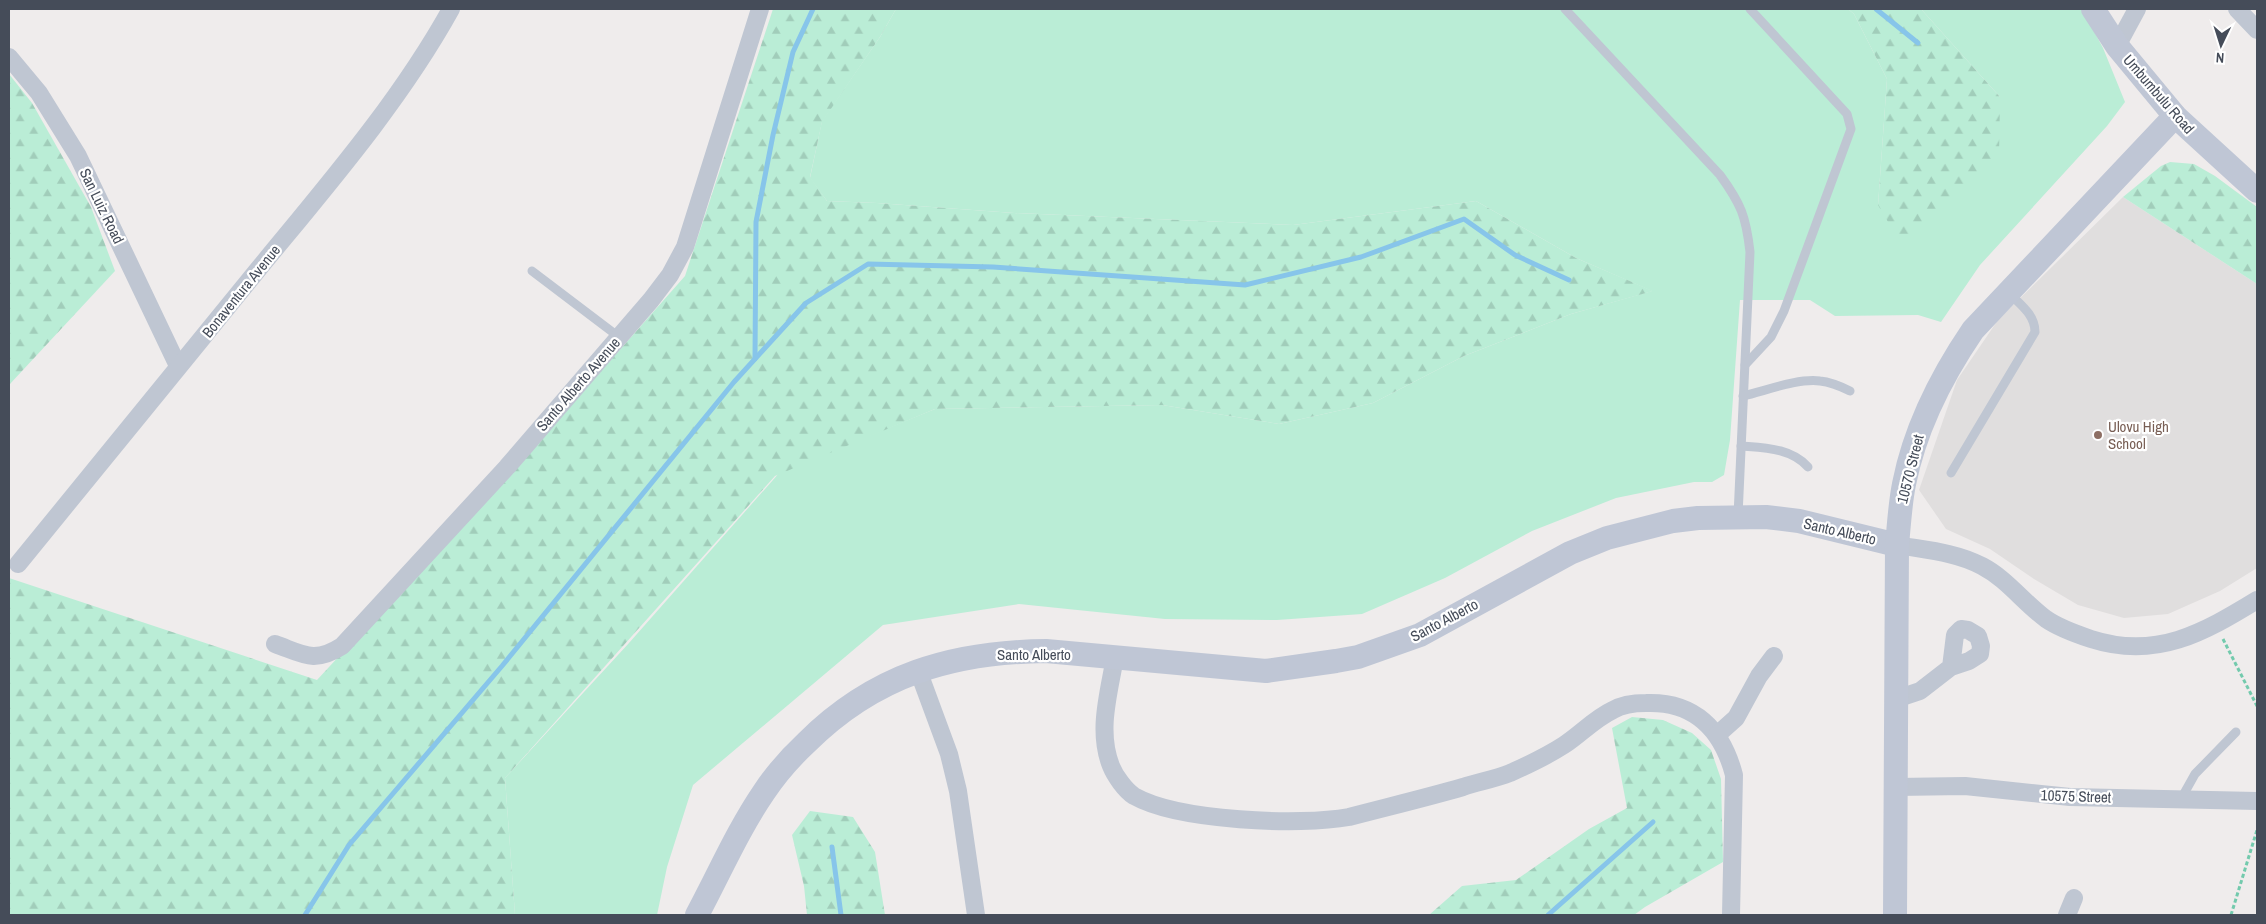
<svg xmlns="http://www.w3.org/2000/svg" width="2266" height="924" font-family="'Archivo Narrow',sans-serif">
<defs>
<pattern id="forest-firs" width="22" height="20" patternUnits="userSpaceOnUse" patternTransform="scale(1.25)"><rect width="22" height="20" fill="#baedd6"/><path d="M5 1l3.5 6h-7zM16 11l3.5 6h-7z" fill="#a1cdba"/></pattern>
</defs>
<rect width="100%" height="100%" fill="#efecec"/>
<!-- education -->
<path fill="#e0dede" d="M2123,197L2257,284V568L2220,591L2168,614L2124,618L2078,605L2034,579L1990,549L1946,529L1919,490L1957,380L1998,320Z"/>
<!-- grass -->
<path fill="#baedd6" d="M896,9H1848L1854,14L1887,79L1878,205L2000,97L1921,9H2082L2103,48L2125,102L2107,126L1980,265L1941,322L1918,315L1835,316L1810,300H1740L1730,440L1724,475L1712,482H1694L1616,498L1532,531L1445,578L1362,614L1277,620L1165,619L1019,604L883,625L693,785L667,867L657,915H515L505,778L629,643L780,472L935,409L1162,405L1279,424L1373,403L1464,356L1571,314L1652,291L1576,258L1476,201L1293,225L1014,213L877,203L827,201L810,178L822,121L880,37Z"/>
<!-- forest -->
<g fill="url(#forest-firs)">
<path d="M773,9H896L880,37L822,122L810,177L827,201L877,203L1014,213L1293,225L1476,201L1576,258L1653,291L1571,314L1464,356L1373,403L1279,424L1162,405L935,409L775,476L505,778L515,915H9V578L317,680L564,413L685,276Z"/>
<path d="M1848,9H1921L2000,97L1999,157L1904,249L1878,205L1887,79L1854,14Z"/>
<path d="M9,74L32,103L91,207L115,271L9,385Z"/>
<path d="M2170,162L2194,164L2215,176L2257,207V284L2123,197L2161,166Z"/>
<path d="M1632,717L1663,720L1692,733L1711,750L1721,779L1723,862L1645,907L1634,915H1429L1462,886L1516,880L1589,829L1627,808L1612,728Z"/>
<path d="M810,811L853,817L875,852L885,915H807L804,886L792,835Z"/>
</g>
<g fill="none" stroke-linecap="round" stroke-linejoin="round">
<!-- stream -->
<g stroke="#87c5ea" stroke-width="5">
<path d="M1876,9L1918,43"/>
<path d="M755,359L756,222L773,135L793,52L813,9"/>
<path d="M832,847L841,915"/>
<path d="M305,915L349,845L502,666L734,382L806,303L868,264L993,267L1245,285L1361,257L1464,219L1515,255L1569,280"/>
<path d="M1548,915L1653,822"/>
</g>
<!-- path -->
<g stroke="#73caad" stroke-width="3" stroke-dasharray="4 2.5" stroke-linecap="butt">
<path d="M2223,639L2257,706"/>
<path d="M2231,915L2257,830"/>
</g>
<!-- lane -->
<g stroke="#bfc6d2" stroke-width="9">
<path d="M1565,9L1720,175C1741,204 1746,216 1750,252L1738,516"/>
<path d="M532,271L619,337"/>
<path d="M1745,365L1771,337L1784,311L1851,129L1847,114L1750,9"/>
<path d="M1743,396C1765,391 1798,378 1820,381C1831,382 1840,386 1850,391"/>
<path d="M1741,446C1765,448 1791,448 1808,467"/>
<path d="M1951,473L2035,332C2035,315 2021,305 2010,294"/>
<path d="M2181,799L2195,774L2236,732"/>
</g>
<!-- street -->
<g stroke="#bfc6d2" stroke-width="18">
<path d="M2237,9L2257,30"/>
<path d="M2117,46L2137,9"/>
<path d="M9,57L39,93L78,156L178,366"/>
<path d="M1897,545C1925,550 1956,552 1982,566C2007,579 2023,602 2046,619C2059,628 2076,634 2091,639C2156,660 2203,633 2257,600"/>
<path d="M18,564C97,466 177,370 256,272C324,189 399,103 451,9"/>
<path d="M275,644C303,654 314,664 342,646L507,467L651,300L670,275L685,247L760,9"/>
<path d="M1115,657C1109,693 1097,731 1111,766C1115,776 1125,790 1134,796C1178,821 1300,826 1349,817C1387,807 1425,798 1463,787C1478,782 1495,779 1510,773C1528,765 1547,756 1564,745C1581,734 1594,719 1613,710C1623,704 1635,703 1646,703C1694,701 1722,729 1734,775L1731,915"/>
<path d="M918,670L949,754L958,791L976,915"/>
<path d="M1896,699L1920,691L1951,667L1969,661L1980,654L1981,646L1978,636L1968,630L1961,629L1955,635L1951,667"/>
<path d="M1717,735L1736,718L1759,676L1774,656"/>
<path d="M1896,787L1965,786L2070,797L2257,801"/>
<path d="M2067,915L2074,898"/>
</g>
<!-- secondary -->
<g stroke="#bfc6d5" stroke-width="24">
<path d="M2093,9L2117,46L2175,116L2257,191"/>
<path d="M697,915C719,874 738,830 764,792C776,774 790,758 806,743C874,675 952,652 1046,651L1266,671L1336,661L1358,657L1420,635L1570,553L1607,538L1673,521L1698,518L1766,517L1799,521L1897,545"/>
<path d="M1895,915L1897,545C1899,525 1900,504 1904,484C1915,428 1941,377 1973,330L2175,116"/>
</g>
</g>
<!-- markers -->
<circle fill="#8d6e63" stroke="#fff" stroke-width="2" cx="2098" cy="435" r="5"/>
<g text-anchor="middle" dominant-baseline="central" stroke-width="4.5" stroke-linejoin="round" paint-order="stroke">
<!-- street labels -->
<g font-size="15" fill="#454c59" stroke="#fff">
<text transform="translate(2159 94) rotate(49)">Umbumbulu Road</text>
<text transform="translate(102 206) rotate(64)">San Luiz Road</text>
<text transform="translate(241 291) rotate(-51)">Bonaventura Avenue</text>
<text transform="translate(578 384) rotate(-49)">Santo Alberto Avenue</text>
<text transform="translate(1910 469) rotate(-76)">10570 Street</text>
<text transform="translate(1840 531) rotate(13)">Santo Alberto</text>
<text transform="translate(1444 620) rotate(-28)">Santo Alberto</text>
<text x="1034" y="654">Santo Alberto</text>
<text transform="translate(2076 796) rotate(2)">10575 Street</text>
</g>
<!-- education labels -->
<g font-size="15" fill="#785e54" stroke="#fff" text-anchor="start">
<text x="2108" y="426">Ulovu High<tspan x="2108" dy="17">School</tspan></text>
</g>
</g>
<!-- border -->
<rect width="2266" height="924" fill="none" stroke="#454c59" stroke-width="20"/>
<!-- north arrow -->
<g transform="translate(2221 45) rotate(184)" stroke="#ffffff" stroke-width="4" paint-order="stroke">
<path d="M0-4L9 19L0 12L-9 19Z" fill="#454c59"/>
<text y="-8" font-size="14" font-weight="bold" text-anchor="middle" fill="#454c59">N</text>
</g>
</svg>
